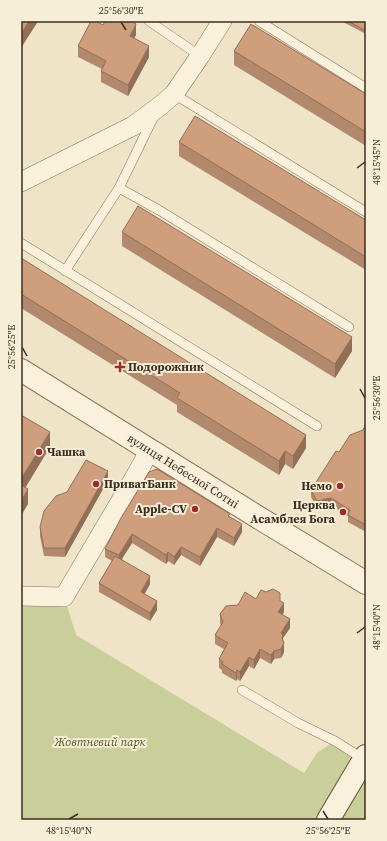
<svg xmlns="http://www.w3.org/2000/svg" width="387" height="841" font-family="'Source Serif 4',serif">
<rect width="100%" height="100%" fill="#f0e4c8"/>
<!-- green -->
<path fill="#c9cf9b" d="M21,595L64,596L76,635L304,773L317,753L333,742L366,762V820H21Z"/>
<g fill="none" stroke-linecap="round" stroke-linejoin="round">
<!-- service casing -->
<g stroke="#8d765c" stroke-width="10">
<g id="service">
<path d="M149,21L200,56"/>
<path d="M259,21L366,88"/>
<path d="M174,94L366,212"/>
<path d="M119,188L159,210L349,327"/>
<path d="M21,243L317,426"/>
<path d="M65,271L119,188L155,114"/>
<path d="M242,690L298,723L335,741L365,760"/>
</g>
</g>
<!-- minor casing -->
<g stroke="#8d765c" stroke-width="20">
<g id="minor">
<path d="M21,182L133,126L160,106L174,94L200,56L222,21"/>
<path d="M21,596L64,597L136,475L150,450"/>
</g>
</g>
<!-- tertiary casing -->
<g stroke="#8d765c" stroke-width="24">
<path id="tertiary" d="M21,370L256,516L366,583"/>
</g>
<!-- secondary casing -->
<g stroke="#6f573f" stroke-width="24">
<path id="secondary" d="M328,820L366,756"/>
</g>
<!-- service -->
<use href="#service" stroke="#faf1dc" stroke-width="9"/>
<!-- minor -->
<use href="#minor" stroke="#faf1dc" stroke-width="19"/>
<!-- tertiary -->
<use href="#tertiary" stroke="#faf1dc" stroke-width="22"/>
<!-- secondary -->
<use href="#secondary" stroke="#faf1dc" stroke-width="22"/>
</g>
<!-- wall -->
<g fill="#b2896c">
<path d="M343,21H366V34L343,22Z"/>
<path d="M103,25L136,35L134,38L149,57L128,96L101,82V71L102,69L78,57V46Z"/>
<path d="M234,51L366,94V146L234,65Z"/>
<path d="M179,142L366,220V270L179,156Z"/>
<path d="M122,232L352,351L335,378L122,246Z"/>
<path d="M21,258L306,448L293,469L285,464L279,475L177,412V405L21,308Z"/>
<path d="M366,424V532L348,522V516L331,505L317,508L311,497V490L339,452L363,430Z"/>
<path d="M157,469L230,517L242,532L234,546L217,537L200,566L181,555L174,565L168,561L166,564L132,543L122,559L150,584L144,594L157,610L150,621L99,592V583L112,561L105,557V549Z"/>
<path d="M108,480L65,557L44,556L40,536V527Z"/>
<path d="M256,599L280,601L284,612L282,615L290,628L283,638L284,652L281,658L274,659L271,664L260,658L254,669L249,666L240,681L237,679L236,681L222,673V670L219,668V659L224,649L215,644V635L221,626L220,623V614L238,605Z"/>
</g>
<!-- shaded-wall -->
<g fill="#916f58">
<path d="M29,21H37V23L21,48V34Z"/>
<path d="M136,24V35L130,46V36Z"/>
<path d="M149,46V57L128,96V85Z"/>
<path d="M352,337V351L335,378V364Z"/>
<path d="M50,432V447L21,495V479Z"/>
<path d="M306,435V448L293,469V456Z"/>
<path d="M285,451V464L279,475V461Z"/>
<path d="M108,471V480L65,557V548Z"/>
<path d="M28,489V504L21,516V501Z"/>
<path d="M331,498V505L317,508V501Z"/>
<path d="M242,524V532L234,546V538Z"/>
<path d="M217,528V537L200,566V557Z"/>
<path d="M132,534V543L119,563V555Z"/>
<path d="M181,547V555L174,565V557Z"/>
<path d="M168,552V561L166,564V555Z"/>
<path d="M150,576V584L141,601V592Z"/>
<path d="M157,601V610L150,621V613Z"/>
<path d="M284,603V612L278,621V612Z"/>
<path d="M290,619V628L283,638V644L282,646L281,633Z"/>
<path d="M284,643V652L281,658V649Z"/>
<path d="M260,649V658L254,669V660Z"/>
<path d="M274,651V659L271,664V655Z"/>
<path d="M249,657V666L240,681V672Z"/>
<path d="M237,670V679L236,681V673Z"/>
</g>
<!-- building -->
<g fill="#cf9f7d" stroke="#916f58">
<path d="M21,21H29L21,34Z"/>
<path d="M91,21H95L103,25L105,21H131L136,24L130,36L149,46L128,85L101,71L106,61L78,46Z"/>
<path d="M348,21H366V31Z"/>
<path d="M251,24L366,94V132L234,51Z"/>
<path d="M195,116L366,220V257L179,142Z"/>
<path d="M138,206L352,337L335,364L122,232Z"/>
<path d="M21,258L306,435L293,456L285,451L279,461L177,398L180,393L21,294Z"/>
<path d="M21,415L50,432L21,479Z"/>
<path d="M366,424V525L348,515L350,510L331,498L317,501L311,490L336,451L339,452L350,435L363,430Z"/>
<path d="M86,460L108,471L65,548H44L40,527L44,511L56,496L67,492Z"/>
<path d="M157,469L230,514L228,516L242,524L234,538L217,528L200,557L181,547L174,557L168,552L166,555L132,534L119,555L105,549L121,518L149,472Z"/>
<path d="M21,485L28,489L21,501Z"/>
<path d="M115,556L150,576L141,592L157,601L150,613L99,583Z"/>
<path d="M273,589L280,593V601L284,603L278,612L290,619L281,633L283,635L282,638L284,643L281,649L274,651L271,655L260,649L254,660L249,657L240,672L237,670L236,673L222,664L223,662L219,659L228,643L215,635L223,622L220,614L226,606L238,605L245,592L256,599L261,590L266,592Z"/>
</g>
<!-- ticks -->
<path fill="none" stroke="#3d2e20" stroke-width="1.5" d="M121,22L126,30M357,168L365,162M22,347L27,356M360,389L365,398M357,633L365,627M323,811L328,819M69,819L78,814"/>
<!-- markers -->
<g fill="#9e2a2b" stroke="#f7eed8" stroke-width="1.5">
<path d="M118 361h4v4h4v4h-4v4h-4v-4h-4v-4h4z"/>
<circle cx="39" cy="452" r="4"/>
<circle cx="96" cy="484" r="4"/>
<circle cx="340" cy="486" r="4"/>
<circle cx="195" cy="509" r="4"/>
<circle cx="343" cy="512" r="4"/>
</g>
<g text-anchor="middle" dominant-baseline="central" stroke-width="4" stroke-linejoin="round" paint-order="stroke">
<!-- poi labels -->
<g font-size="12" font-weight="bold" fill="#3d2e20" stroke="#f7eed8" text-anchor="start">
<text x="128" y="367">Подорожник</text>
<text x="47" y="452">Чашка</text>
<text x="104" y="484">ПриватБанк</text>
<text x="332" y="486" text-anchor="end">Немо</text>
<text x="335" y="505" text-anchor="end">Церква<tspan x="335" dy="14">Асамблея Бога</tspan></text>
<text x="187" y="509" text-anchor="end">Apple-CV</text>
</g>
<!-- street labels -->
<g font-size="12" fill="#3d2e20" stroke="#f7eed8">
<text transform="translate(183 471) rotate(32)">вулиця Небесної Сотні</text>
</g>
<!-- park labels -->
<g font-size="12" font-style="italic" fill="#4d5a26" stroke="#f7eed8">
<text x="100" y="742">Жовтневий парк</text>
</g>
</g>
<!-- border -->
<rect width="387" height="841" fill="none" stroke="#f7eed8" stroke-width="44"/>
<rect x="22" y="22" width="343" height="797" fill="none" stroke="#3d2e20" stroke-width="1.5"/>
<g font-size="10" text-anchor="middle" fill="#3d2e20">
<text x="121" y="14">25°56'30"E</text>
<text transform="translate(376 162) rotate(-90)" y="4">48°15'45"N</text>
<text transform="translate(11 347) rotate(-90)" y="4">25°56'25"E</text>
<text transform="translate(376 398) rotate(-90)" y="4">25°56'30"E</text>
<text transform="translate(376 627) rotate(-90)" y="4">48°15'40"N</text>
<text x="69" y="834">48°15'40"N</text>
<text x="328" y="834">25°56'25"E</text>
</g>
</svg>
